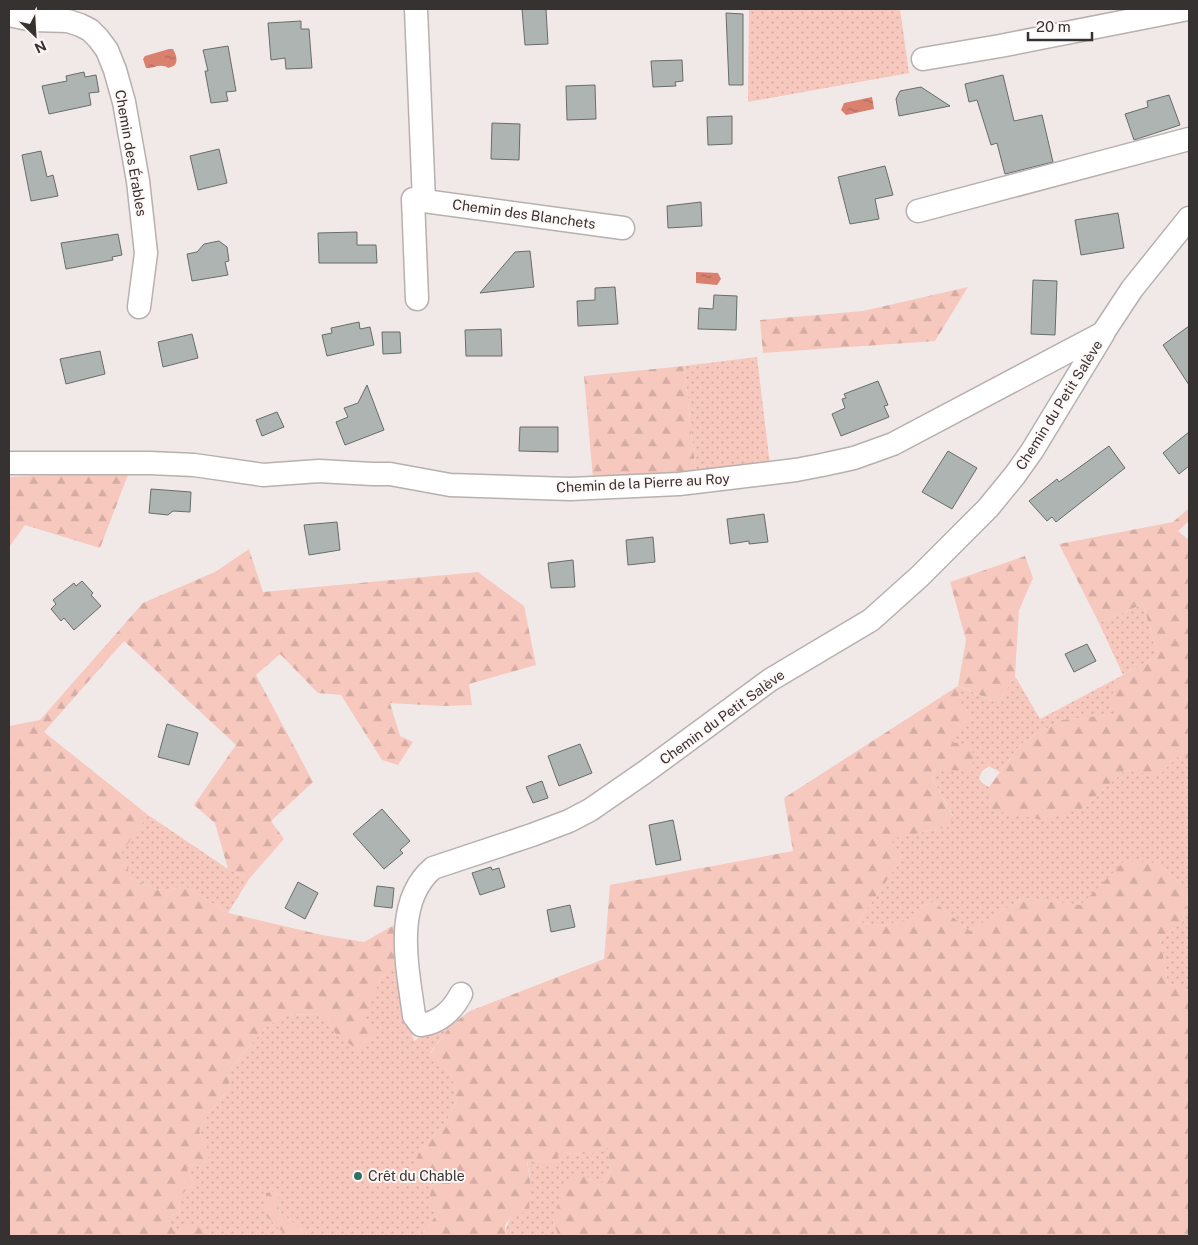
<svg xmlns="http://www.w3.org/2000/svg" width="1198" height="1245" font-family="'Public Sans',sans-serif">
<defs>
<pattern id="grass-dots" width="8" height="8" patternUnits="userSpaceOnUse" patternTransform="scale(1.25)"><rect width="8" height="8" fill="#f7c8bd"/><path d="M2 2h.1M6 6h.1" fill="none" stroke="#d4aca3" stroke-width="1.8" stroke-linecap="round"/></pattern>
<pattern id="forest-firs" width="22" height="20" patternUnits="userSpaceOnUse" patternTransform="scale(1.25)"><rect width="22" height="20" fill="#f7c8bd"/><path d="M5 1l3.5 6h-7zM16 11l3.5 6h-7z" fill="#d4aca3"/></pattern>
<pattern id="water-ripples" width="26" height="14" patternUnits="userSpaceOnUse" patternTransform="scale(1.25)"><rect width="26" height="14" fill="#d9806e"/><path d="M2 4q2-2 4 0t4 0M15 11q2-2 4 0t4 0" fill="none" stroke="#b1695b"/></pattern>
</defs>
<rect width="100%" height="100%" fill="#f1e9e8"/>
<!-- grass -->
<g fill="url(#grass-dots)">
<path d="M749,9H900L909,73L748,102Z"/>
<path d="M757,357L770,465L696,474L684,366Z"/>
<path d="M1143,604L1158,656L1123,675L1117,714L1061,720L1021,744L1000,772L989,766L982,771L979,778L982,783L989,787V810L1082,809L1125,770L1159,775L1177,757L1189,759V890L1157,863L1099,889L1081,905L1023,898L970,931L934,902L921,907L912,918L882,926L858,922L903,857L889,839L948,827L953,816L932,778L936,769L967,770L948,743L959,706L958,686L998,703L1015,676L1040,719L1123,675L1099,623Z"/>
<path d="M148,815L228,869L249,879L228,913L183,885L165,893L131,879L121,852Z"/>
<path d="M1189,896V991L1168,983L1160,938L1182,923Z"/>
<path d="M397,962L405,1005L414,1041L428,1032L451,1025L430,1053L452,1076L457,1100L448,1118L418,1154L435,1174L430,1199L439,1212L420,1236H308L279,1211L277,1192L266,1216L287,1236H205L204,1231H174L167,1218L178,1213L181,1195L194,1183L187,1169L191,1164L200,1166L208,1150L199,1131L208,1114L230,1088L228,1072L265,1028L285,1015L325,1014L335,1033L364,1016L380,980Z"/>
<path d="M609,1147L611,1170L600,1186L585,1176L553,1223L559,1236H505C506,1216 524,1202 529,1183C531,1177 528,1167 527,1160L559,1153L589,1154Z"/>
</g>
<!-- forest -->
<g fill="url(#forest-firs)">
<path d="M968,287L935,341L763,353L760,320L863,311Z"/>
<path d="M684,366L696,474L593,479L584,376Z"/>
<path d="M129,472L100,548L25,525L9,547V477Z"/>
<path d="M1189,508V521L1178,531L1189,540V759L1177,757L1159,776L1125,770L1082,809L1042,820L989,810V787L1021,744L1061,720L1116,714L1109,699L1123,675L1158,656L1143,604L1099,623L1059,544L1173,522Z"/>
<path d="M249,549L263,592L478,572L524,606L536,665L469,684L472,705L443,706L390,703L400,736L413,742L398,765L382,760L341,695L318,693L280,654L256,675L313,782L271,821L284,839L249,879L228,869L215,823L194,805L236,745L124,641L44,732L148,815L122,852L131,879L165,893L183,885L228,913L322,935L364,942L394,925L399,941L397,962L380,980L365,1016L376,1037L359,1051L335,1033L325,1014L285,1015L265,1028L228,1072L230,1088L208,1114L199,1131L208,1150V1162L200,1166L191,1164L187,1169L194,1183L181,1195L178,1213L167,1218L174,1231L192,1224L205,1231V1236H9V726L40,720L143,603L215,572Z"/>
<path d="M1025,556L1033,578L1019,610L1015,676L998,703L959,686V706L975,718L948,742L967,744L976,758L967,771L936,769L932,778L953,817L948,827L890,839L903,857L858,922L882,926L912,918L921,907L934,902L970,931L1023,898L1081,905L1124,861L1157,863L1189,890V896L1182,923L1160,938L1168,983L1189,991V1236H559L553,1223L562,1188L574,1174L585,1176L600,1186L611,1170L608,1148L589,1154L559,1153L553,1167L527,1160L530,1182L529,1213H514L505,1225V1236H420L439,1212L429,1200L435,1174L416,1168L418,1154L448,1118L457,1100L452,1076L430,1054L451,1025L470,1011L604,959L610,885L793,851L784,798L958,686L966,640L950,582Z"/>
<path d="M277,1191L279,1211L308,1236H287L266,1216V1193Z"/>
</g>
<!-- water -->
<g fill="url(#water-ripples)">
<path d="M169,49H173C176,54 180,65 171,67C167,69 167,66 163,66C157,65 151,69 146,68L143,59L145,56Z"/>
<path d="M872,97L874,109L846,115L841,110L844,103Z"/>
<path d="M696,272L718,273L721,279L717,285L696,283Z"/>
</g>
<!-- building -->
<g fill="#adb4b1" stroke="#666d6b">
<path d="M522,9H546L548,44L525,45Z"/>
<path d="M726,13L743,14V85H729Z"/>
<path d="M301,21V29H309L312,68L286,69L285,58L271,60L268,23Z"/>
<path d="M228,46L236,91L226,92L228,101L211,103L205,71H208L203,50Z"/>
<path d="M682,60L683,81L675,82L676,86L653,87L651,61Z"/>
<path d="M84,72L85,77L96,75L99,92L89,93L91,105L49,114L42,86L67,81L66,76Z"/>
<path d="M1003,75L1014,121L1042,115L1053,162L1005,174L997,143L991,145L977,100L969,102L965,84Z"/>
<path d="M595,85L596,119L567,120L566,86Z"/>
<path d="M921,87L950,106L899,116L896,99L900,91Z"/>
<path d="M1169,95L1180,125L1134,140L1125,114L1148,107L1147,101Z"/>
<path d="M732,116V144L708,145L707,117Z"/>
<path d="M492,123L520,124L519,160L491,159Z"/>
<path d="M219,149L227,183L198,190L190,156Z"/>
<path d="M41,151L47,177L53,175L58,196L31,201L22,155Z"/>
<path d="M885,166L893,195L875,199L879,219L850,224L838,177Z"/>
<path d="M701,202L702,226L668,228L667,206Z"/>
<path d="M1118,213L1124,248L1081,255L1075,220Z"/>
<path d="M357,232V245H376L377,263H319L318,233Z"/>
<path d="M118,234L122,255L112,257L113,260L66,269L61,243Z"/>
<path d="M219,241L227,247L229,261L225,262L228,275L192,281L187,254L197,252L204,244Z"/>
<path d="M530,251L534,287L480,293L515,252Z"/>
<path d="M1033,280L1057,281L1055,335L1031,334Z"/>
<path d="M615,287L618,324L578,326L577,301L595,300V288Z"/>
<path d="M714,295L737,296L736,330L698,329L699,308L713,309Z"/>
<path d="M359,322L360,329L370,327L374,345L327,356L322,335L332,333L331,328Z"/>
<path d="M1189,326V385L1163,345Z"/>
<path d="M501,329L502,356H466L465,330Z"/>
<path d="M382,332H400L401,353L383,354Z"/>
<path d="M192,334L198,358L163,367L158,342Z"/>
<path d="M100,351L105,374L66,384L60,359Z"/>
<path d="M878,381L888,405L884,406L889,417L841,436L832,414L845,408L842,399L846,398L844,394Z"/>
<path d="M367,385L384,430L345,445L336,422L348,417L344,408L358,403Z"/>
<path d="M277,412L284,427L262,436L256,420Z"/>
<path d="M520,427H558V452L519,451Z"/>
<path d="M1189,432V466L1179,474L1163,453Z"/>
<path d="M1109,446L1125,468L1056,522L1052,517L1047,521L1029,501L1057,479L1059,482Z"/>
<path d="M948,451L977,468L952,509L922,492Z"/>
<path d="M151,489L191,492L190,512L173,511L168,515L149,513Z"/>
<path d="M764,514L768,542L749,544V541L730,544L727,519Z"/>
<path d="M337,522L340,550L309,555L304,525Z"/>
<path d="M653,537L655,562L628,565L626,540Z"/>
<path d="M573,560L575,587L551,588L548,563Z"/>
<path d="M82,581L93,593L91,595L101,606L74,630L64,618L61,621L51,609L56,604L53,600L74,583L76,586Z"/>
<path d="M1087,644L1096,661L1074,672L1065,654Z"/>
<path d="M167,724L198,733L189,765L158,757Z"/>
<path d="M580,744L592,773L559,786L548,756Z"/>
<path d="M542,781L548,798L533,803L526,787Z"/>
<path d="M382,809L410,841L400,850L403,853L384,869L353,834Z"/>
<path d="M673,820L681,860L656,865L649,825Z"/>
<path d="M491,867L492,870L499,868L505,887L480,895L472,873Z"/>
<path d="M298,882L318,893L305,919L285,908Z"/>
<path d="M377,886L394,888L392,908L374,906Z"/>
<path d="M570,905L575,927L551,932L547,910Z"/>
</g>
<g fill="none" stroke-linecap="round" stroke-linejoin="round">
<!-- minor casing -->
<g stroke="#b7b0ae" stroke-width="25">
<g id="minor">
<path d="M416,9L424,201L413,199L417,299"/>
<path d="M9,15L33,20L68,21L80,25L90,30L98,38L107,50L115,70L124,102L138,181L146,253L139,307"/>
<path d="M923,59L1000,46L1188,9"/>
<path d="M424,201L623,228"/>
<path d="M918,211L1189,139"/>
<path d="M9,463H150L194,465L263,475L319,471L372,474H390L450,485L570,489L679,484L796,470L822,465L854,458L893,444L1103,333L1132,289L1189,218"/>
<path d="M461,994C453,1010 439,1023 421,1025L414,1016C408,969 392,903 433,868L532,835L569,821L590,810L645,772L770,680L871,620L920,576L988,508L1015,475L1032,451L1103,334"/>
</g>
</g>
<!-- minor -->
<use href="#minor" stroke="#fff" stroke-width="22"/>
</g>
<!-- markers -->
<circle fill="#2f7162" stroke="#fef7f5" stroke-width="2" cx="358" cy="1176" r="5"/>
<g text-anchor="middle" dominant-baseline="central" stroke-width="4" stroke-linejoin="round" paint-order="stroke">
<!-- street labels -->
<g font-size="14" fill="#353231" stroke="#fef7f5">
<text transform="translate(131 153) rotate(80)">Chemin des Érables</text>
<text transform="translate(524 214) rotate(8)">Chemin des Blanchets</text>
<text transform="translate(1059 405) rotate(-58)">Chemin du Petit Salève</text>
<text transform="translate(643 483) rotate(-3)">Chemin de la Pierre au Roy</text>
<text transform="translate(722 717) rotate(-36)">Chemin du Petit Salève</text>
</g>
<!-- poi labels -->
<g font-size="14" fill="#353231" stroke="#fef7f5" text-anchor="start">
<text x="368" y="1176">Crêt du Chable</text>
</g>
</g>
<!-- border -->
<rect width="1198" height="1245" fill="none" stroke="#353231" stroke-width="20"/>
<!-- north arrow -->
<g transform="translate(35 35) rotate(155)" stroke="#fef7f5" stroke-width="4" paint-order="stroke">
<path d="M0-4L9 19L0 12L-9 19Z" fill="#353231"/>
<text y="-8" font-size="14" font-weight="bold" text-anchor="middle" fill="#353231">N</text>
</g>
<!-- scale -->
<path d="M1028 32v8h64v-8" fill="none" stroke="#353231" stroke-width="2.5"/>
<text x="1036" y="32" font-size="15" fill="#353231" stroke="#fef7f5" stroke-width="4" paint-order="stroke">20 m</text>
</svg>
